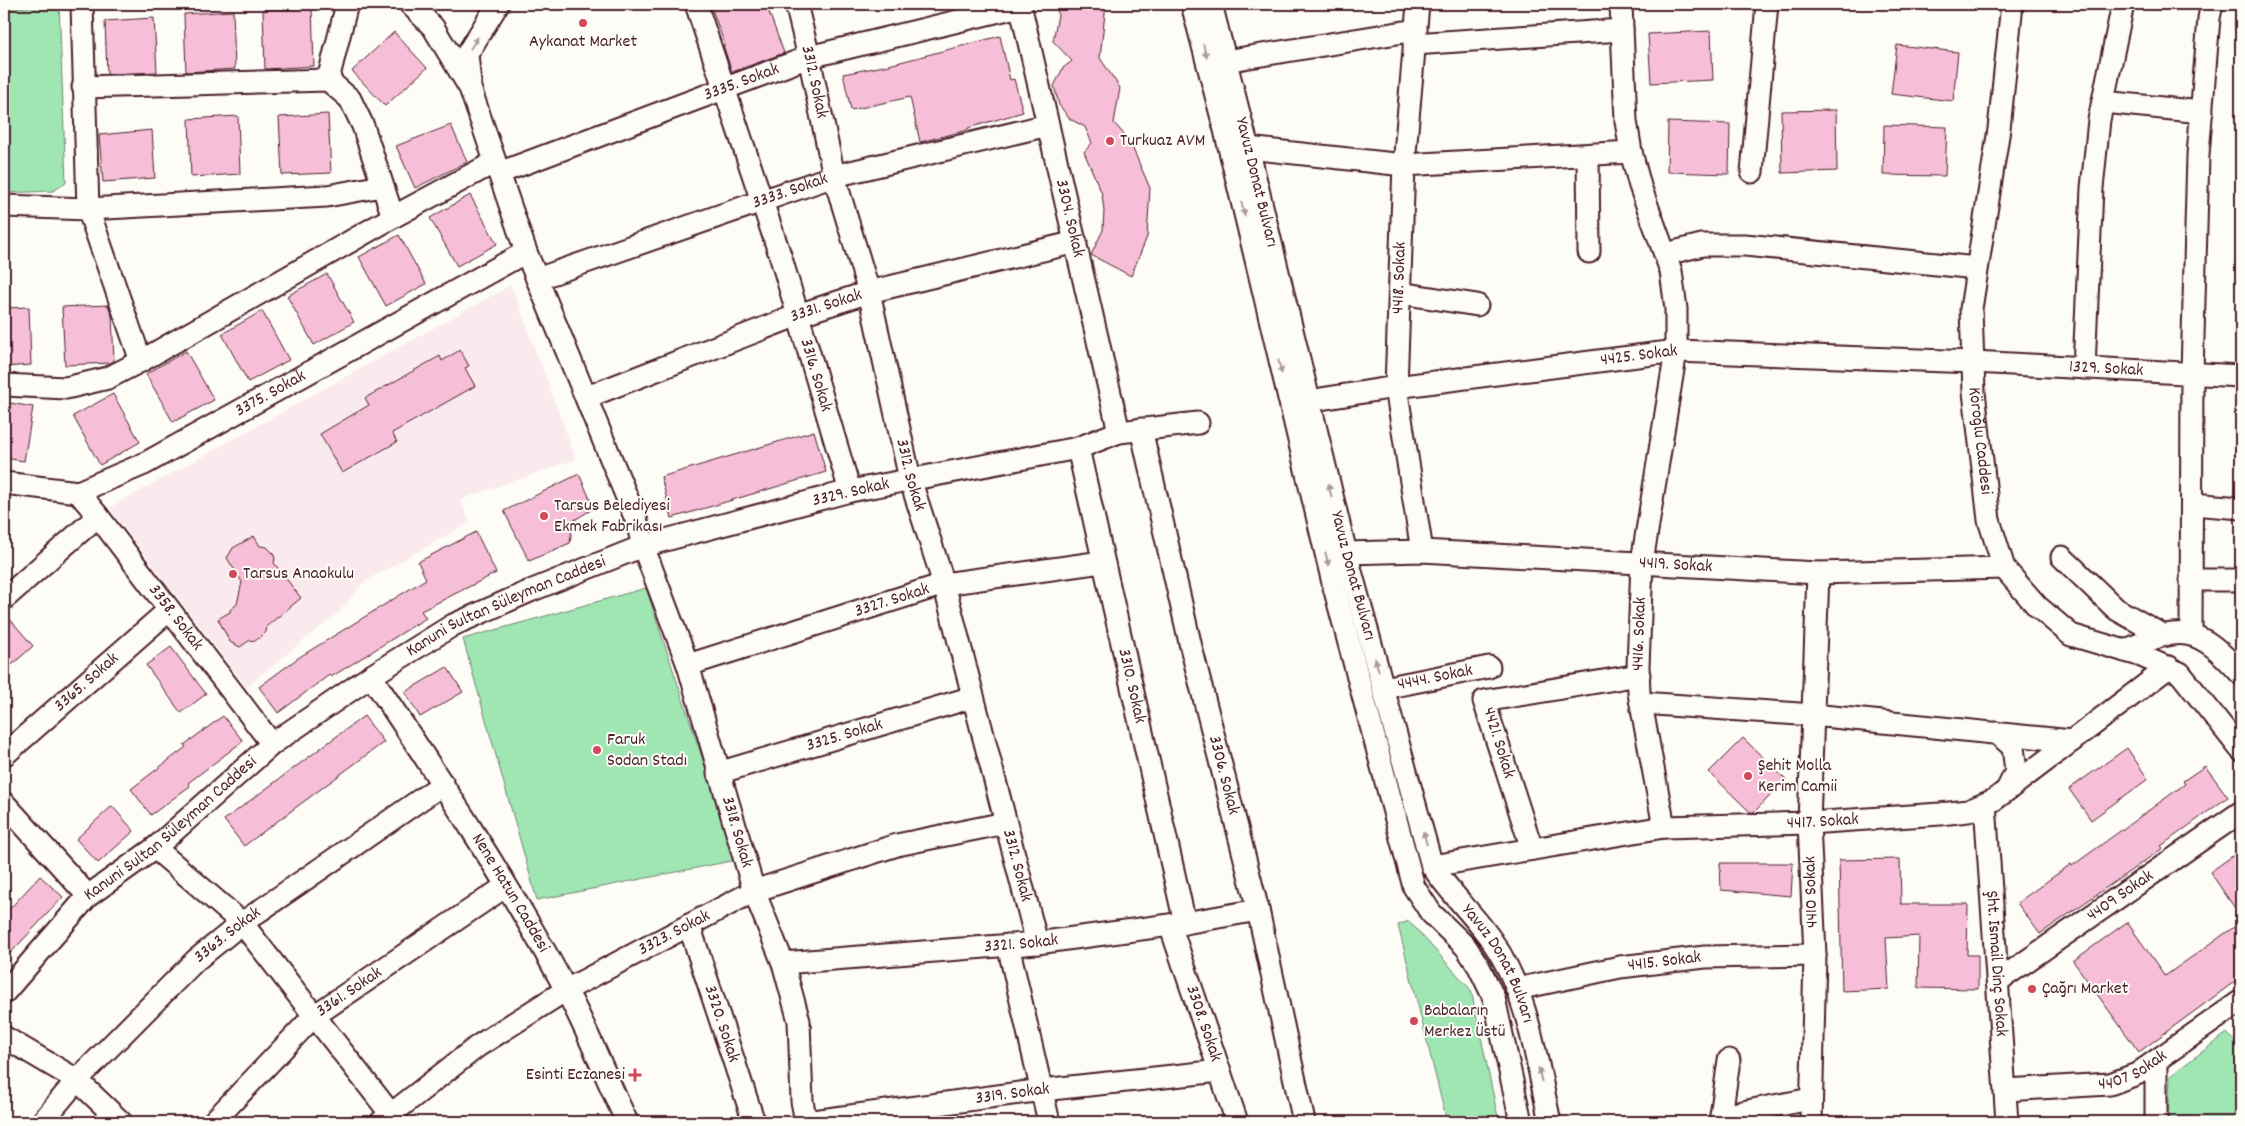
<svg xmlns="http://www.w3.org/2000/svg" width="2245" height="1126" font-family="Dekko,sans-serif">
<rect width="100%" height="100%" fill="#fdfcf7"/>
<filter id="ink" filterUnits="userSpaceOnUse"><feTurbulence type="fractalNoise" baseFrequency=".02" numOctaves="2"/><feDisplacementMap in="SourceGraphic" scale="10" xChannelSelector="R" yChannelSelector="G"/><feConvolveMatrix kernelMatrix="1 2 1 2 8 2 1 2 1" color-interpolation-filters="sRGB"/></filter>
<g filter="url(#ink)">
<!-- built -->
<path fill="#fbeaed" d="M511,285L576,459L460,500L470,522L364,582L339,612L246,687L109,508Z"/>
<!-- green -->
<g fill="#9fe6b3" stroke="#74826f">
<path d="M59,4L66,183L53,191L4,193V9Z"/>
<path d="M646,588L736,860L537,900L463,639Z"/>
<path d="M1409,921L1471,990L1499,1122H1447L1398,925Z"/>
<path d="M2227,1033L2241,1049V1122H2168L2170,1076Z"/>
</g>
<!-- building -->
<g fill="#f6bfd7" stroke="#4a1f2b">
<path d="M710,4H766L784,53L732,72L723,45H725Z"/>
<path d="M1056,4H1106L1100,58L1120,88L1114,123L1129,140L1150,188L1147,237L1131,276L1091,255L1103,230L1104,211L1102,194L1084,152L1092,143L1085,127L1070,119L1059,105L1054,86L1063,68L1072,61L1053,41L1058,15Z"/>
<path d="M312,8L314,66L265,69L263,10Z"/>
<path d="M233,11L235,69L186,72L184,14Z"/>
<path d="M154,18L157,72L107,74L105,21Z"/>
<path d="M1711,31L1713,80L1651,83L1648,34Z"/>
<path d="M394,32L427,68L385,106L352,71Z"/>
<path d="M1000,36L1010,80L1014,79L1023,112L968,128V130L920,142L910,97L851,110L843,74L889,65Z"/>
<path d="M1897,45L1958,52L1953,101L1891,94Z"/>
<path d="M1836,110L1837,171L1782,173L1781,111Z"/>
<path d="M328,114L331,173L282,175L279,117Z"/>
<path d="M238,116L240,174L191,177L189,119Z"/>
<path d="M1668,122L1730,124L1729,174L1667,172Z"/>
<path d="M451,125L467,162L415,188L396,146Z"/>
<path d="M1884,125L1947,127L1945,176L1883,175Z"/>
<path d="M152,130L155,178L103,182L99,135Z"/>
<path d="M470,195L497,244L457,266L430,218Z"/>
<path d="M399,235L426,284L386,306L359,257Z"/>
<path d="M327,274L354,322L314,345L287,296Z"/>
<path d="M108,305L112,316L114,361L110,363L65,365L62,307Z"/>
<path d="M29,307L31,365L4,367V308Z"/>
<path d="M262,311L289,360L248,382L222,334Z"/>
<path d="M460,350L469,366L465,368L475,386L392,433L397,442L342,473L320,434L369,405L365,398L440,356L442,361Z"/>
<path d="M186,351L214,400L173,422L146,374Z"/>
<path d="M113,394L140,442L100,465L73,416Z"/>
<path d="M4,402L33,407L24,461L4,458Z"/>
<path d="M814,431L826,472L672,518L661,477Z"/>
<path d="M579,474L594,508L573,521L570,543L529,561L504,511Z"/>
<path d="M476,532L496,573L421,611L426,618L331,677L329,675L278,713L259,687L298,658L426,579L418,562Z"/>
<path d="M254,536L260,546L267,547L273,553L275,559L274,563L301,598L267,626L266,632L263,635L255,641L250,640L240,647L230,642L218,619L230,612V610L237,604L242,582L227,558L233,548Z"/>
<path d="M4,612L33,646L4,672Z"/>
<path d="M171,647L206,694L181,713L146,665Z"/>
<path d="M447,667L463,692L420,717L405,692Z"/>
<path d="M223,716L243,741L188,783L190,786L151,815L131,789L186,747L184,745Z"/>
<path d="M364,716L384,742L244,846L224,820Z"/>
<path d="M1743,738L1786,780L1754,812H1750L1709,772Z"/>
<path d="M2127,748L2148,779L2091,820L2069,789Z"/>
<path d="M2205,766L2228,797L2161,846L2163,848L2040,934L2017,903L2071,864L2072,866L2185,784L2183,781Z"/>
<path d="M112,806L134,831L98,863L76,839Z"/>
<path d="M2241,850V917L2210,872Z"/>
<path d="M1900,859L1901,904H1968L1967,955H1978V989L1918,988L1919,936L1886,938L1889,989L1842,991L1839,860Z"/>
<path d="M1720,863H1793L1791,896L1721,890Z"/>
<path d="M40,876L63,897L4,960V915Z"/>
<path d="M2127,922L2165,976L2234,927L2241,938V977L2139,1052L2073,961Z"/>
</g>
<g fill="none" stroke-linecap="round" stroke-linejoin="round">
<!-- minor casing -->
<g stroke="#4a1f2b" stroke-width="25">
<g id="minor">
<path d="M82,4L88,209L141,361"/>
<path id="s1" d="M696,4L781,258L850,491"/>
<path id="s2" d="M796,4L809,57L834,176L869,292L910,479L944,584L1037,943"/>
<path id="s3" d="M1020,4L1119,432"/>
<path d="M1192,4L1225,130L1334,587L1414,887L1431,913L1466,947L1479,967L1494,998L1521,1122"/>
<path id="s4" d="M1211,4L1248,148L1346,553L1432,866C1450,893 1474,915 1492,941C1528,992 1537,1063 1550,1122"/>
<path d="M1418,4L1404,165L1396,387L1422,551"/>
<path d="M1621,4L1626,121L1631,152L1640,186L1671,271L1676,309V351L1642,562L1638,667L1639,693L1664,827"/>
<path id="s5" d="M2012,4L1999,129L1971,309L1974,392L1989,520L2004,568L2037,606L2071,635L2139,655L2180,673L2241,750"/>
<path d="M1414,44L1622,30"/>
<path d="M1225,61L1416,30"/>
<path d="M328,80L347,4"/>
<path d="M470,83L467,54L498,4"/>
<path d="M83,87L328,80L350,99L363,126L393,217"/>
<path d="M2103,102L2202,112"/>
<path d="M1248,148L1404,165L1631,152"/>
<path d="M1588,155L1589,252"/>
<path d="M1752,172L1767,4"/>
<path id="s6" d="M499,173L809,57L1020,6"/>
<path d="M4,206L88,209L327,196L382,186"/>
<path d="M1666,254L1702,245H1745L1977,268"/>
<path id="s7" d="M537,279L834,176L1048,125"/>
<path d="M1400,293L1477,305"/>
<path d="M2084,368L2092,188L2099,120L2123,4"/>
<path d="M4,385L66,388L108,378L141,361L393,217L495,162"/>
<path id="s8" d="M587,397L798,315L869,292L1076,242"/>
<path id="s9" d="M1308,401L1396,387L1676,351L1973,362L2241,376"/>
<path id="s10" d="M1198,423L1119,432L1078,448L850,491L643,546L688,665L754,891L783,963L799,1021L802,1101L806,1122L1042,1090L1220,1071"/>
<path id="s11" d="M1141,429L1191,647L1258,910L1304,1122"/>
<path id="s12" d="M1078,448L1185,923"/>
<path id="s13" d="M4,483L78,492L144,464L526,252"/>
<path id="s14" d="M78,492L98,516L272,744"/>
<path d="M2192,504L2241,508"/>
<path id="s15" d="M1346,553L1422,551L1818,573L2004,568"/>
<path d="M2062,557L2116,609L2162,635"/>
<path d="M2191,580H2241"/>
<path d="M4,599L98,516"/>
<path d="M2191,633L2192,373L2198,155L2209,18L2212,4"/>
<path d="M2125,651C2182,623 2199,627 2241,674"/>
<path id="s16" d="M688,665L944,584L1102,562"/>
<path id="s17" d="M371,676C439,778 507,880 565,988C588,1031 606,1078 627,1122"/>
<path id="s18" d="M1384,688L1489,667"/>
<path d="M1641,703L1813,715L2072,741"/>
<path d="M1997,733L2013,747L2016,771L2007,790"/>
<path id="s19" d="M4,755L169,610"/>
<path id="s20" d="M718,773L973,697"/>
<path d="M4,803L88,896"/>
<path id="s21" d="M1985,804L2007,1122"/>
<path d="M155,848L242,923L397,1122"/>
<path d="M1532,849L1484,701L1639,675"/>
<path id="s22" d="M1432,866L1664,827L1809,823L1940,814L1968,811L1994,800L2169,667"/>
<path id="s23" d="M689,925L754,1122"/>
<path id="s24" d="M1170,925L1237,1122"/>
<path d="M1008,945L1049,1122"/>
<path id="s25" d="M783,963L1037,943L1185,923L1258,910"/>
<path id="s26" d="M1998,981L2241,812"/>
<path id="s27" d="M1517,989L1620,967L1705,957L1815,955"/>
<path id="s28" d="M4,993L88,896L155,848L272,744L371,676L453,625L530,591L643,546L637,522L526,252L470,88L433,27L410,4"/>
<path d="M4,1037L77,1080L121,1122"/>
<path id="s29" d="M2006,1090L2110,1084L2137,1074L2241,1001"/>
<path d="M1721,1116L1729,1060"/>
<path id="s30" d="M42,1122L77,1080L196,960L242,923L443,784"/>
<path id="s31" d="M213,1122L314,1016L506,886"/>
<path id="s32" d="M381,1122L478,1046L566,990L754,891L897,845L1005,823"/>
<path d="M1721,1122V1116L1811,1099"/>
<path d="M1811,1122L1815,955L1809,823L1818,573"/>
<path d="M2156,1122V1061"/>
</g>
</g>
<!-- minor -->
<use href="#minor" stroke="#fdfcf7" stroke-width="21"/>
</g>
<!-- one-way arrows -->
<defs><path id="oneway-solid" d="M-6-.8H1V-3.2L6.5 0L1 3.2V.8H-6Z" transform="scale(1.25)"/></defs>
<g fill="#ac999b">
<use href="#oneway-solid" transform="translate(474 43) rotate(-57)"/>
<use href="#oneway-solid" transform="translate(1205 51) rotate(76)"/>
<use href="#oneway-solid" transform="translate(1243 209) rotate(77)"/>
<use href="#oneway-solid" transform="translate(1280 367) rotate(76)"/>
<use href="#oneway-solid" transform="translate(1330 491) rotate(-104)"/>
<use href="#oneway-solid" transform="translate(1327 559) rotate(76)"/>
<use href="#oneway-solid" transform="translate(1377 665) rotate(-106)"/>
<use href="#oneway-solid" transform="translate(1425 838) rotate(-105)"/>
<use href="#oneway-solid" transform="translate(1540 1075) rotate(-103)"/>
</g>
</g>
<!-- markers -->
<g fill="#d1495b" stroke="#fdfcf7" stroke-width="2">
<circle cx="583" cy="23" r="5"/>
<circle cx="1110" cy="141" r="5"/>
<circle cx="544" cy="516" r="5"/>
<circle cx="233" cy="574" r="5"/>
<circle cx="597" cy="750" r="5"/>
<circle cx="1748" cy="776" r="5"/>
<circle cx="2032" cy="989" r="5"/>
<circle cx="1414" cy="1021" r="5"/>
<path d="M632.5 1067.5h5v5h5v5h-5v5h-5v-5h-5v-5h5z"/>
</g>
<g text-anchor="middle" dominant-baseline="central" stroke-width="4" stroke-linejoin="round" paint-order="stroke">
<!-- poi labels -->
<g font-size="18" fill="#4a1f2b" stroke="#fdfcf7" text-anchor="start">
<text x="583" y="42" text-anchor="middle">Aykanat Market</text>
<text x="1120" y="141">Turkuaz AVM</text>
<text x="554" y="506">Tarsus Belediyesi<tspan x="554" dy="21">Ekmek Fabrikası</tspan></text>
<text x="243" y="574">Tarsus Anaokulu</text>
<text x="607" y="740">Faruk<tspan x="607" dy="21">Sodan Stadı</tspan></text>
<text x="1758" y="766">Şehit Molla<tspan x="1758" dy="21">Kerim Camii</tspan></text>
<text x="2042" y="989">Çağrı Market</text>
<text x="1424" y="1011">Babaların<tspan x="1424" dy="21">Merkez Üstü</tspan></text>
<text x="625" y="1075" text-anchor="end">Esinti Eczanesi</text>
</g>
<!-- street labels -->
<g font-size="18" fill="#4a1f2b" stroke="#fdfcf7">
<text stroke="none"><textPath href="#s2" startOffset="80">3312. Sokak</textPath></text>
<text stroke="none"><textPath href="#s6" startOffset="259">3335. Sokak</textPath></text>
<text stroke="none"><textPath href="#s4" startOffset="184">Yavuz Donat Bulvarı</textPath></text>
<text stroke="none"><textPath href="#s7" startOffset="268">3333. Sokak</textPath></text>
<text stroke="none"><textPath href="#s3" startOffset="220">3304. Sokak</textPath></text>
<text transform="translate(1400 278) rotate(-88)">4418. Sokak</text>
<text stroke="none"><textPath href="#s8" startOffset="256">3331. Sokak</textPath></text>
<text stroke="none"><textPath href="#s9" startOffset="334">4425. Sokak</textPath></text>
<text stroke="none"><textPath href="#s9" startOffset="802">1329. Sokak</textPath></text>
<text stroke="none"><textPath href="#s1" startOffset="390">3316. Sokak</textPath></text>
<text stroke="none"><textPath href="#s13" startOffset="291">3375. Sokak</textPath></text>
<text stroke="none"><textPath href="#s5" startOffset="440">Köroğlu Caddesi</textPath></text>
<text stroke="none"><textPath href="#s2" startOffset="485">3312. Sokak</textPath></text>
<text transform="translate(851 493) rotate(-13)">3329. Sokak</text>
<text stroke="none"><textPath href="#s15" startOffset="330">4419. Sokak</textPath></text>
<text stroke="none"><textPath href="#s4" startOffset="589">Yavuz Donat Bulvarı</textPath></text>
<text stroke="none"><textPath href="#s16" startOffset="214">3327. Sokak</textPath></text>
<text stroke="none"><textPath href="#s28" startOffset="640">Kanuni Sultan Süleyman Caddesi</textPath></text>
<text stroke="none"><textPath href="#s14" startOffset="159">3358. Sokak</textPath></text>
<text transform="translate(1640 634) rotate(-88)">4416. Sokak</text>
<text stroke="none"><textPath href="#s18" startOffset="52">4444. Sokak</textPath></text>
<text stroke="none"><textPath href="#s19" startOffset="110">3365. Sokak</textPath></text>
<text stroke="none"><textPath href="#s12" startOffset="244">3310. Sokak</textPath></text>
<text stroke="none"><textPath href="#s20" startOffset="132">3325. Sokak</textPath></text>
<text transform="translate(1498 743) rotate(73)">4421. Sokak</text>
<text stroke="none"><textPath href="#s11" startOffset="356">3306. Sokak</textPath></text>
<text stroke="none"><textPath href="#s22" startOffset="394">4417. Sokak</textPath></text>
<text stroke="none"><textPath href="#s28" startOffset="235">Kanuni Sultan Süleyman Caddesi</textPath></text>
<text stroke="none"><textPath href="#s10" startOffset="871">3318. Sokak</textPath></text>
<text stroke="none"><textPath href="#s2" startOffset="890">3312. Sokak</textPath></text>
<text transform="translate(1812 892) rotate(-92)">4410 Sokak</text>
<text stroke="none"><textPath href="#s17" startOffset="258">Nene Hatun Caddesi</textPath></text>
<text stroke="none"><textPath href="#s26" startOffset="149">4409 Sokak</textPath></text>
<text stroke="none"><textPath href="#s32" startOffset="350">3323. Sokak</textPath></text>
<text stroke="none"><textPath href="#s30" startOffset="264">3363. Sokak</textPath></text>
<text stroke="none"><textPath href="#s25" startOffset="239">3321. Sokak</textPath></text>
<text stroke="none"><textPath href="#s27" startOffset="150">4415. Sokak</textPath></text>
<text stroke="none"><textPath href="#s21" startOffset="160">Şht. İsmail Dinç Sokak</textPath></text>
<text stroke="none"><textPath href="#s4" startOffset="1009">Yavuz Donat Bulvarı</textPath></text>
<text stroke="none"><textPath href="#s31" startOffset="189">3361. Sokak</textPath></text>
<text stroke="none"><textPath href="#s24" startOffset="104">3308. Sokak</textPath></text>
<text stroke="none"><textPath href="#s23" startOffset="104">3320. Sokak</textPath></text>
<text stroke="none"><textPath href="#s29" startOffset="130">4407 Sokak</textPath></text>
<text stroke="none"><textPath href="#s10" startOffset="1380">3319. Sokak</textPath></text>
</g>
</g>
<!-- margin -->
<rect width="2245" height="1126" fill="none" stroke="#fdfcf7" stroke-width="20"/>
<rect x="10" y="10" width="2225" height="1106" fill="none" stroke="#4a1f2b" stroke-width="2" filter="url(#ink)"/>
</svg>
